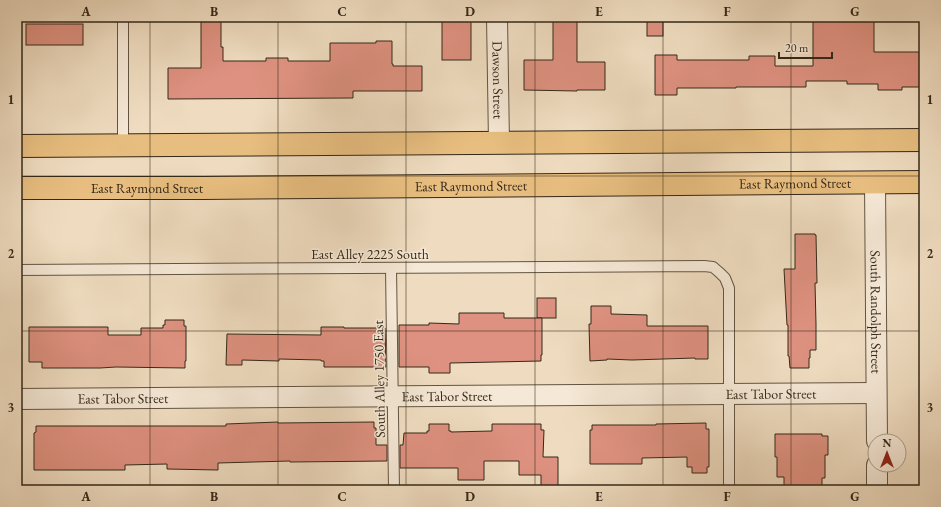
<svg xmlns="http://www.w3.org/2000/svg" width="941" height="507" font-family="'EB Garamond',serif">
<rect width="100%" height="100%" fill="#efdcc0"/>
<filter id="stains"><feTurbulence type="fractalNoise" baseFrequency=".005" numOctaves="4"/><feColorMatrix values="0 0 0 0 .2 0 0 0 0 .09 0 0 0 0 .02 0 0 0 .5 -.17"/></filter>
<radialGradient id="worn" r=".72"><stop offset=".6" stop-color="#630" stop-opacity="0"/><stop offset="1" stop-color="#630" stop-opacity=".3"/></radialGradient>
<!-- building -->
<g fill="#de9180" stroke="#342818">
<path d="M201,17H221V47H223V61H266V58H288V61H330V43H376V41H392V64H393V66H422V91H353V98L168,99V68H201Z"/>
<rect x="442" y="17" width="29" height="43"/>
<rect x="647" y="17" width="16" height="19"/>
<path d="M813,17H874V52H924V87H902V90H878V84H847V81H806V87H736V88H677V95H655V55H677V60H749V56H775V66H813Z"/>
<path d="M553,21H577V62H605V90H577V91L524,90V60H553Z"/>
<rect x="26" y="24" width="57" height="21"/>
<path d="M795,234H815V235H816L817,283H815L816,324V350H810V358H809V368H790L789,356H788V325H787L784,269H795Z"/>
<rect x="537" y="298" width="19" height="20"/>
<path d="M591,306H611V314L647,315V326H708V359H695V358L632,360L607,359V360L590,361L589,324H591Z"/>
<path d="M459,313H504V318H542V355H541V361L450,363V373H429V367H399V325H429V323L459,324Z"/>
<path d="M165,320H184V326H186V361H185V368L116,367L100,368H42V362H29V327H108V335H141V328H163V325H165Z"/>
<path d="M321,327H344V328H385L386,367H324V361H321V360L279,359V361L242,360V365H226L227,334L321,335Z"/>
<path d="M278,422V423L374,422V428H376V445H387V461L290,462V461L218,463V470L167,469V464L125,465V470H34V433L36,432V426H226V424Z"/>
<path d="M706,423V429H709V467H707V473H692V467H687V457L642,458V464H590V430H592V425H656V424Z"/>
<path d="M429,424H449V431H451V432L492,431V424H541V430H544L543,457H558V488H541V475H519V461H484V480H458V468H400V445H403L404,433H427V431H429Z"/>
<path d="M775,434H822V436H828V455H825V478H822V486L784,487V477H777V457H775Z"/>
</g>
<g fill="none" stroke-linecap="round" stroke-linejoin="round">
<!-- service casing -->
<g stroke="#635542" stroke-width="12">
<g id="service">
<path d="M123,17V145"/>
<path d="M391,268L394,490"/>
<path d="M17,270L704,266L713,267L720,273L725,278L729,288V490"/>
</g>
</g>
<!-- minor casing -->
<g stroke="#635542" stroke-width="22">
<g id="minor">
<path id="s1" d="M497,17L499,143"/>
<path id="s2" d="M875,182L877,441"/>
<path id="s3" d="M17,399L876,393"/>
<path d="M877,465V490"/>
</g>
</g>
<!-- primary casing -->
<g stroke="#342818" stroke-width="24">
<g id="primary">
<path d="M17,146L924,140"/>
<path id="s4" d="M17,188H203L924,182"/>
</g>
</g>
<!-- service -->
<use href="#service" stroke="#f5e8d6" stroke-width="10"/>
<!-- minor -->
<use href="#minor" stroke="#f5e8d6" stroke-width="20"/>
<!-- primary -->
<use href="#primary" stroke="#e8be80" stroke-width="22"/>
</g>
<!-- grid -->
<path fill="none" stroke="#342818" stroke-width="1" stroke-opacity="0.55" d="M150,17V490M278,17V490M406,17V490M535,17V490M663,17V490M791,17V490M17,176H924M17,331H924"/>
<g text-anchor="middle" dominant-baseline="central" stroke-width="3" stroke-linejoin="round" paint-order="stroke">
<!-- street labels -->
<g font-size="14" fill="#342818" stroke="#f5e8d6">
<text stroke="none"><textPath href="#s1" startOffset="63">Dawson Street</textPath></text>
<text stroke="none"><textPath href="#s4" startOffset="778">East Raymond Street</textPath></text>
<text stroke="none"><textPath href="#s4" startOffset="454">East Raymond Street</textPath></text>
<text stroke="none"><textPath href="#s4" startOffset="130">East Raymond Street</textPath></text>
<text x="370" y="254">East Alley 2225 South</text>
<text stroke="none"><textPath href="#s2" startOffset="130">South Randolph Street</textPath></text>
<text transform="translate(379 379) rotate(-91)">South Alley 1750 East</text>
<text stroke="none"><textPath href="#s3" startOffset="754">East Tabor Street</textPath></text>
<text stroke="none"><textPath href="#s3" startOffset="430">East Tabor Street</textPath></text>
<text stroke="none"><textPath href="#s3" startOffset="106">East Tabor Street</textPath></text>
</g>
</g>
<!-- margin -->
<rect width="941" height="507" fill="none" stroke="#efdcc0" stroke-width="44"/>
<!-- north arrow -->
<g transform="translate(887 453)"><circle r="19" fill="#f5e8d6" stroke="#a89b8a"/>
<path d="M0-3L7 15L0 10L-7 15Z" fill="#8f2418"/>
<text y="-6" font-size="11" font-weight="bold" text-anchor="middle" fill="#342818">N</text>
</g>
<!-- scale -->
<path d="M779 52v6h53v-6" fill="none" stroke="#342818" stroke-width="2"/>
<text x="785" y="52" font-size="12" fill="#342818" stroke="#f5e8d6" stroke-width="3" paint-order="stroke">20 m</text>
<rect x="22" y="22" width="897" height="463" fill="none" stroke="#342818" stroke-width="1.5"/>
<g font-size="13" text-anchor="middle" font-weight="bold" fill="#342818">
<text x="86" y="16">A</text>
<text x="214" y="16">B</text>
<text x="342" y="16">C</text>
<text x="470" y="16">D</text>
<text x="599" y="16">E</text>
<text x="727" y="16">F</text>
<text x="855" y="16">G</text>
<text x="11" y="104">1</text>
<text x="930" y="104">1</text>
<text x="11" y="258">2</text>
<text x="930" y="258">2</text>
<text x="11" y="412">3</text>
<text x="930" y="412">3</text>
<text x="86" y="501">A</text>
<text x="214" y="501">B</text>
<text x="342" y="501">C</text>
<text x="470" y="501">D</text>
<text x="599" y="501">E</text>
<text x="727" y="501">F</text>
<text x="855" y="501">G</text>
</g>
<rect width="100%" height="100%" filter="url(#stains)"/>
<rect width="100%" height="100%" fill="url(#worn)"/>
</svg>
